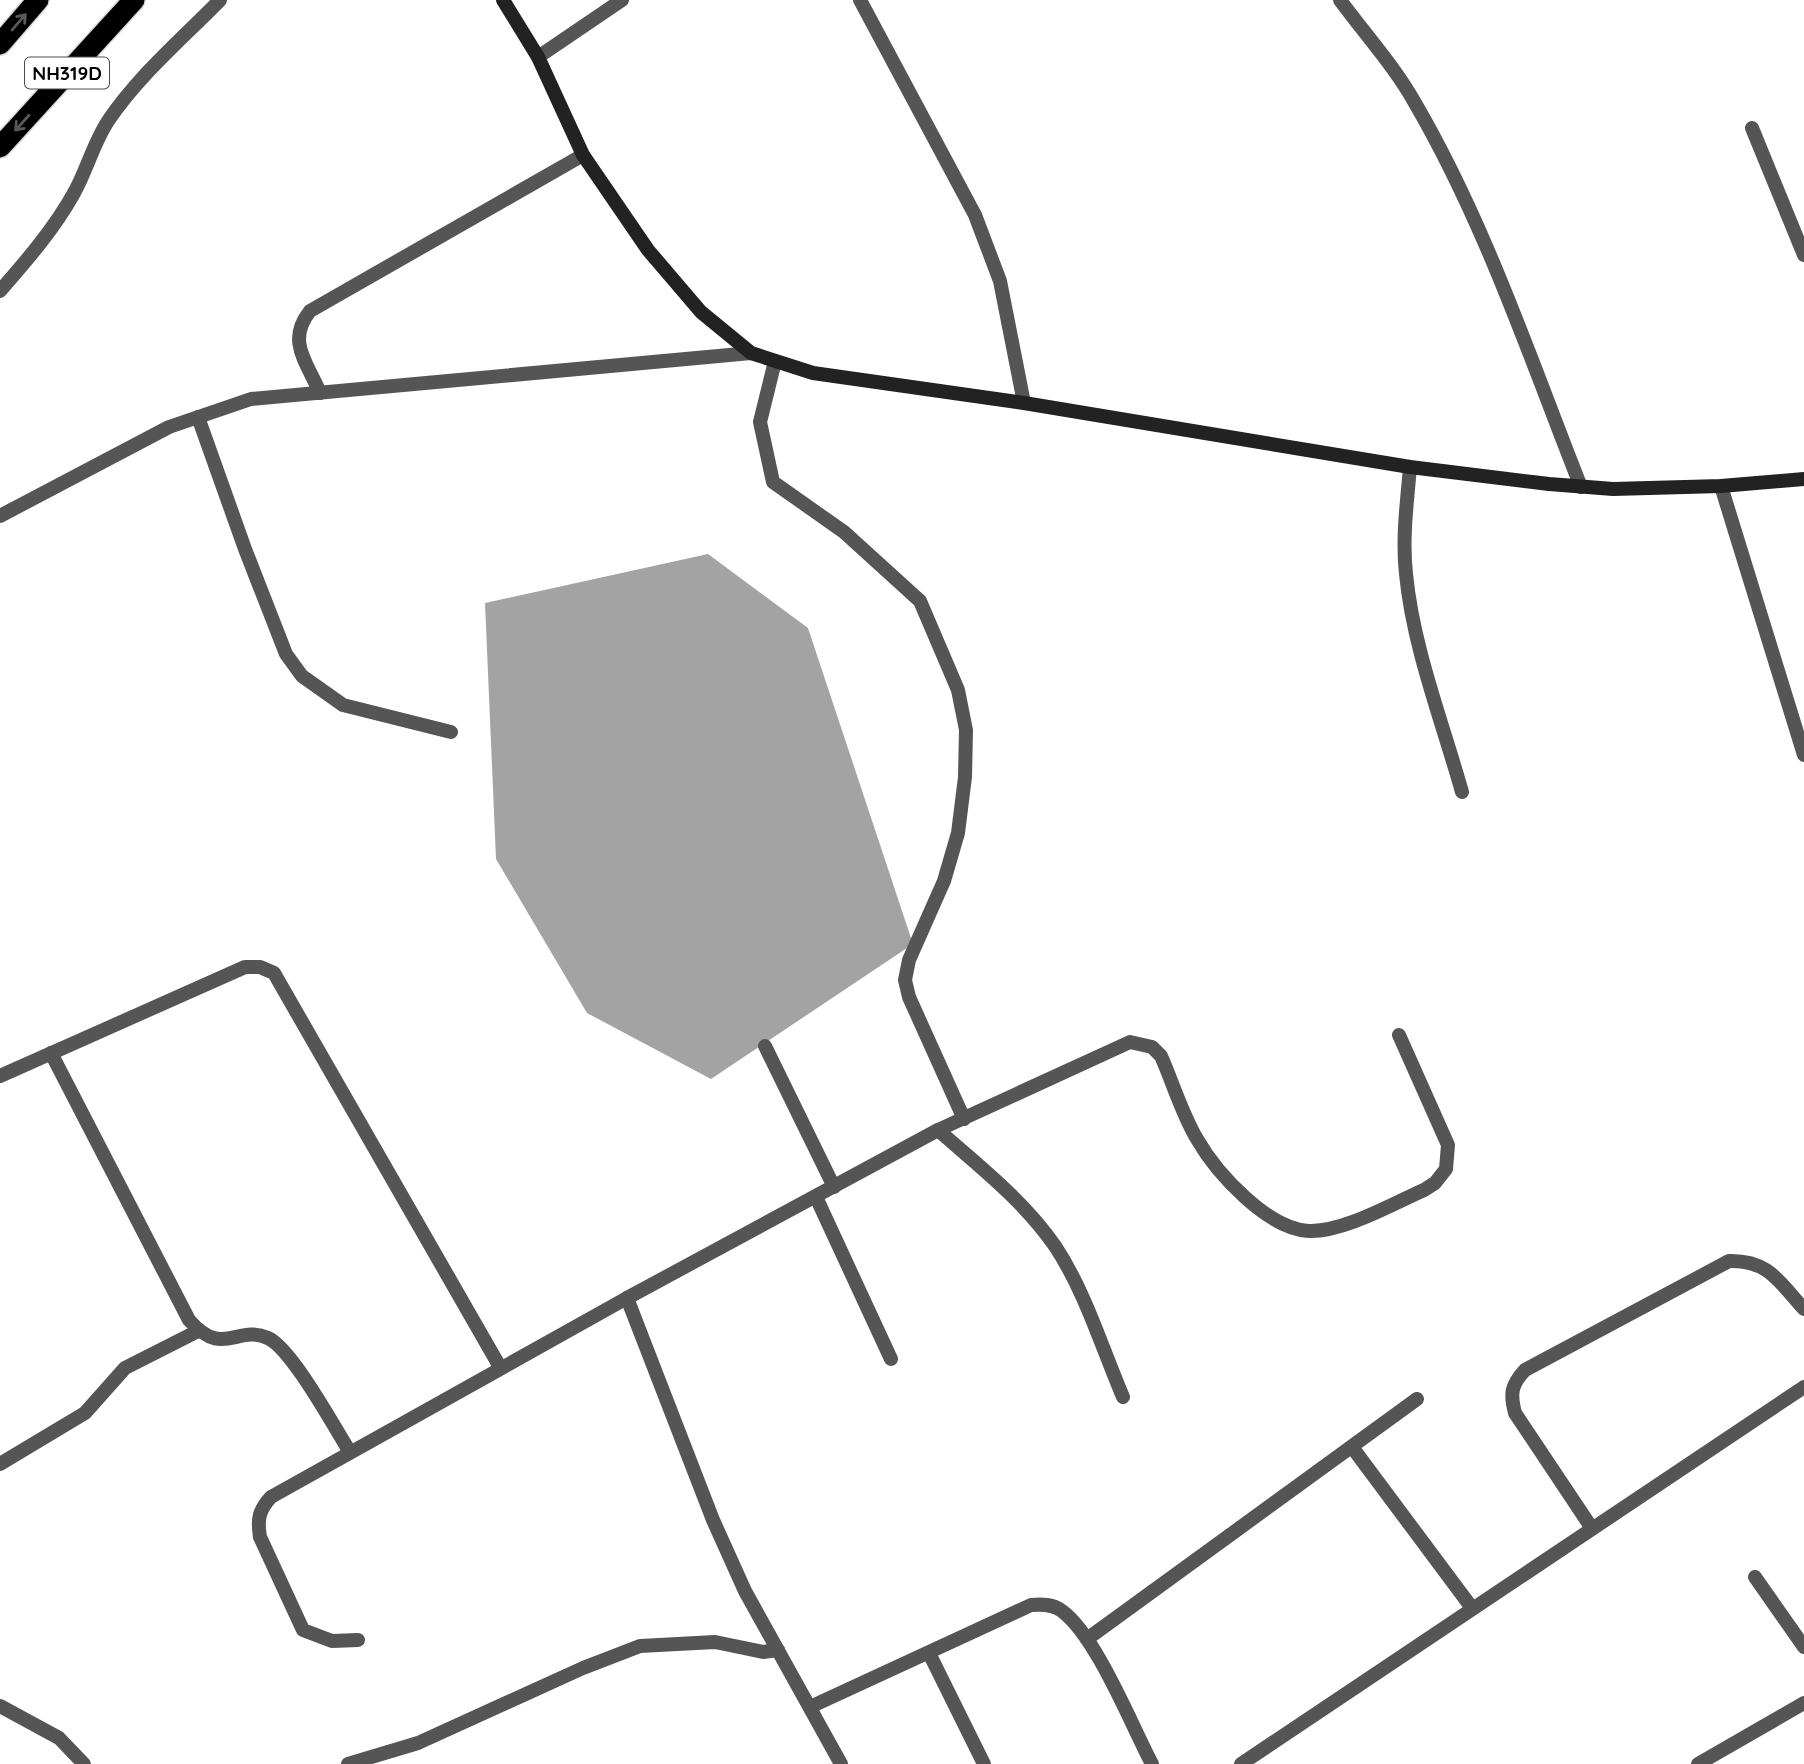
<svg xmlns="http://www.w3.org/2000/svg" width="1804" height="1764" font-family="Quicksand,sans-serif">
<rect width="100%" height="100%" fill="#fff"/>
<!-- water -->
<path fill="#a3a3a3" d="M708,554L808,628L913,944L711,1079L587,1013L496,859L485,603Z"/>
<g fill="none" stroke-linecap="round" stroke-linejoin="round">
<!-- highway casing -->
<g stroke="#dbdbdb" stroke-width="24">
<g id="highway">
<path d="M0,44L38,0"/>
<path d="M0,147L134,0"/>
</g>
</g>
<!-- street -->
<g stroke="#555" stroke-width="14">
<path d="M860,0L975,215L1000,281L1024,403"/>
<path d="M1340,0C1365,34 1395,67 1415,103C1485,223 1530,358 1581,487"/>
<path d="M538,57L622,0"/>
<path d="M1752,128L1804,255"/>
<path d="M0,291C27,260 54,229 74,193C87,170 93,144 108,121C139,75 182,39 220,0"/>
<path d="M775,361L760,422L773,482L844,532L920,601L958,690L966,730L965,777L958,833L944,881L909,960L905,980L909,997L964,1119"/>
<path d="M320,393C307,362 286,341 310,311L583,155"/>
<path d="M198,417L245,549L286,654L302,676L343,705L451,732"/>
<path d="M1410,467C1407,503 1402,538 1406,574C1413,647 1442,721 1462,792"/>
<path d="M1721,486L1804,755"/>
<path d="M0,516L169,427L251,399L751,353"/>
<path d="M765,1046L834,1187"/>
<path d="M51,1053L189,1320C223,1359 237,1324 268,1338C292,1349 334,1427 350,1452"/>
<path d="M0,1076L245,967H260L274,973L500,1367"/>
<path d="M938,1130C979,1166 1024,1201 1055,1246C1085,1291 1102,1348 1123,1397"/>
<path d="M816,1197L891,1359"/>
<path d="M1352,1447L1472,1608"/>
<path d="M0,1464L85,1413L125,1368L198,1331"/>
<path d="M1591,1527L1515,1413C1510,1394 1511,1385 1525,1370L1729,1261C1769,1260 1779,1282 1804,1309"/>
<path d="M1755,1577L1804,1647"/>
<path d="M1087,1639L1417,1399"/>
<path d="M358,1640L332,1641L303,1630L260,1537C257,1519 259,1510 271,1497L627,1298"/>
<path d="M929,1653L984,1764"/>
<path d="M0,1706L59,1738L84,1764"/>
<path d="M810,1707L1031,1605C1042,1604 1053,1604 1062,1611C1096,1636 1131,1724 1152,1764"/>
<path d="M348,1764L418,1743L583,1668L640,1646L715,1642L763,1652L778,1650"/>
<path d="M841,1764L745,1591L713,1520L627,1298L938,1130L1130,1042L1152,1047L1161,1056C1173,1083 1182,1114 1197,1139C1217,1174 1268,1229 1309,1231C1344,1232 1392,1204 1424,1190L1435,1183L1446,1169L1448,1145L1399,1035"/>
<path d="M1241,1764L1804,1387"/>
<path d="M1698,1764L1804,1703"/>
</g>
<!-- secondary -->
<path stroke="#222" stroke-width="14" d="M503,0L538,57L583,155L648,250L701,312L751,353L813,373L1024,403L1410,467L1549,484L1613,489L1721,486L1804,479"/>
<!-- highway -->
<use href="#highway" stroke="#000" stroke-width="21"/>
</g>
<!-- one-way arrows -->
<defs><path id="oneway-shaft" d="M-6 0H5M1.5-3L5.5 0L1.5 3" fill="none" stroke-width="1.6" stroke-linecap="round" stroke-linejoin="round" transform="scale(1.75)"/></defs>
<g stroke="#595959">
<use href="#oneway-shaft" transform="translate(19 22) rotate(-49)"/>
<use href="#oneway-shaft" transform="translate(22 123) rotate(132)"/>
</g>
<g text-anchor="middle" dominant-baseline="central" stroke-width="6" stroke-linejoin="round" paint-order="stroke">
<!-- shield labels -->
<rect fill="#fff" stroke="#4c4c4c" stroke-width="2" x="25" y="57.5" width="84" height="31" rx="5"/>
<g font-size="19" font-weight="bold" fill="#000">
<text x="67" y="73">NH319D</text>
</g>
</g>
</svg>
